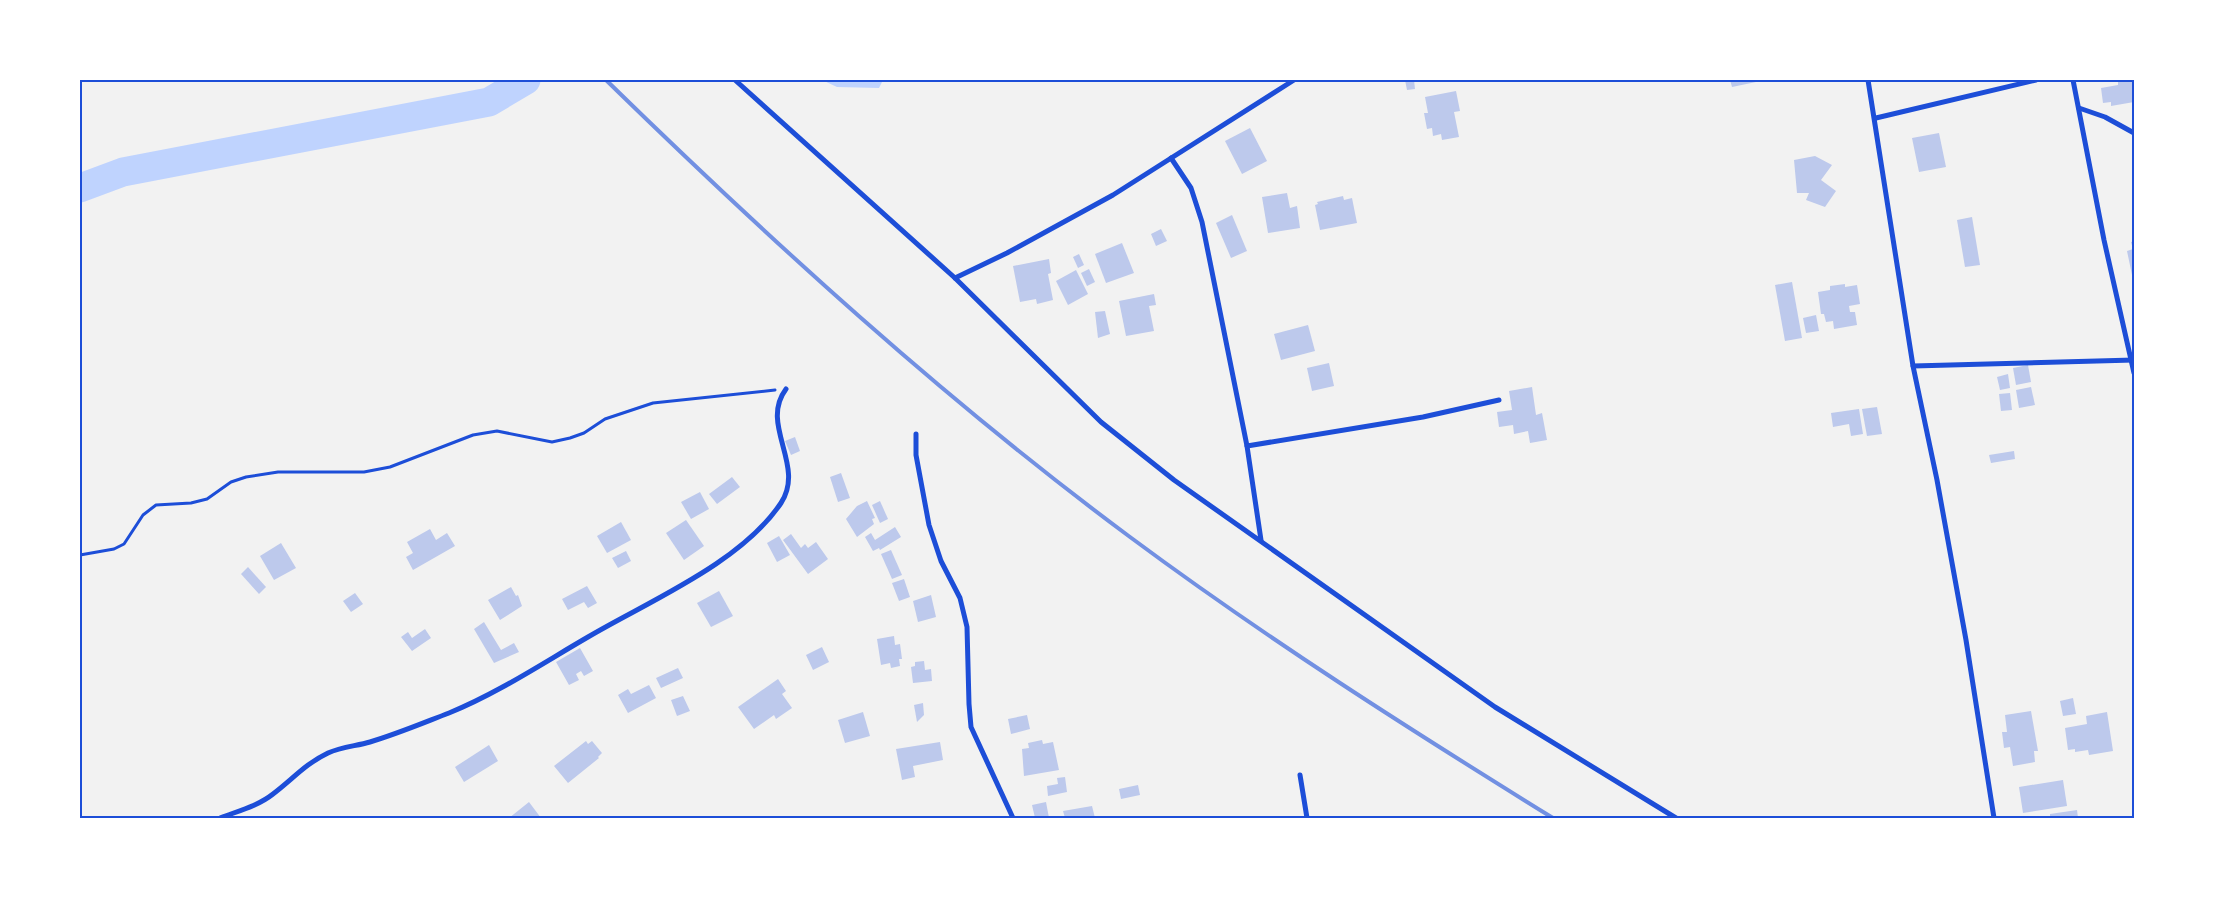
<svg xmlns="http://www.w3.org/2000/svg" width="2214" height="898" font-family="'Titillium Web',sans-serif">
<rect width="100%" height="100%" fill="#f2f2f2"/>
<!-- water -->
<path fill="#bfd3fe" d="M822,80H883L879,88L837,87Z"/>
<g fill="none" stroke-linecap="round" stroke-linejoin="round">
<!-- river -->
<path stroke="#bfd3fe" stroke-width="29" d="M80,188L123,172L489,102L526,80"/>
</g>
<!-- building -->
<g fill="#bdc9ec">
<path d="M1405,80H1414L1415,89L1407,90Z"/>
<path d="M1730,80H1755L1756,82L1732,87Z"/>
<path d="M2118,80H2134V102L2111,106V102L2103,103L2101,88L2118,85Z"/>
<path d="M1456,91L1460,111L1454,112L1459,137L1442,140L1441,134L1433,136L1432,128L1427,129L1424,113H1428L1425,97Z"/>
<path d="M1250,128L1267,161L1242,174L1225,141Z"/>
<path d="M1939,133L1946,167L1919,172L1912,138Z"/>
<path d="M1815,156L1832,165L1821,180L1836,191L1825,207L1806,200L1809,193H1797L1794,160Z"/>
<path d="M1287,193L1290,208L1297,206L1300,228L1268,233L1262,197Z"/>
<path d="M1343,196L1344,200L1352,198L1357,223L1320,230L1315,205L1318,204L1317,202Z"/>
<path d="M1232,215L1247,251L1231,258L1216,223Z"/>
<path d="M1972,217L1980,265L1965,267L1957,220Z"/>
<path d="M1161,229L1167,241L1156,246L1151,234Z"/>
<path d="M2134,241V275H2132L2127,251L2133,249L2131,242Z"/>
<path d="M1122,243L1134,273L1106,283L1095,254Z"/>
<path d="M1079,254L1084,265L1078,268L1073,257Z"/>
<path d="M1049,259L1051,273L1048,274L1053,300L1037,304L1036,299L1020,302L1013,266Z"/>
<path d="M1089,269L1095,282L1087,286L1081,273Z"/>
<path d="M1076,270L1088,294L1068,305L1056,281Z"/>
<path d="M1792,282L1802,338L1785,341L1775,285Z"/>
<path d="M1845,284V287L1857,285L1860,304L1849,306L1850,312H1855L1857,325L1834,329L1833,321L1826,322L1824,314H1821L1818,292L1830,290V286Z"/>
<path d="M1154,294L1156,305L1149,306L1154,331L1126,336L1119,301Z"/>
<path d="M1105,311L1110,334L1098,338L1095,312Z"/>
<path d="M1816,315L1819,331L1806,333L1803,318Z"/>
<path d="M1308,325L1315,351L1281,360L1274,334Z"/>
<path d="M1329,363L1334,386L1312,391L1307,368Z"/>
<path d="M2028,365L2031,382L2016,385L2013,368Z"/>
<path d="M2008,374L2010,388L2000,390L1997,377Z"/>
<path d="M1532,387L1536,415L1542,413L1547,440L1530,443L1528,431L1514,434L1513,425L1499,427L1497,412L1512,410L1509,391Z"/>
<path d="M2031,387L2035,405L2019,408L2016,390Z"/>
<path d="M2010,393L2012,410L2001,411L1999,394Z"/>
<path d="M1877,407L1882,434L1867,436L1862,409Z"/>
<path d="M1859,409L1863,434L1851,436L1849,424L1833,427L1831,413Z"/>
<path d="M795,437L800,451L791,455L785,441Z"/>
<path d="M2014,451L2015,459L1991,463L1989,455Z"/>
<path d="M841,473L850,498L838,502L830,477Z"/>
<path d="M732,477L740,487L717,504L709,494Z"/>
<path d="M700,492L709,509L691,519L681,502Z"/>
<path d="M867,501L875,518L872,519L874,524L857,537L846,519L857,506Z"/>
<path d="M880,501L888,519L880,523L872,505Z"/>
<path d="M686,520L704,546L684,560L666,533Z"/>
<path d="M621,522L631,540L607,553L597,536Z"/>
<path d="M895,527L901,537L880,550L879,548L873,551L865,537L871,533L875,540Z"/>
<path d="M430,529L436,540L447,533L455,546L413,570L406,557L413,553L407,542Z"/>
<path d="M791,534L801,548L805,544L808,548L816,542L828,559L808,574L783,540Z"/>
<path d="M779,536L790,555L777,562L767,543Z"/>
<path d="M281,543L296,568L274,580L260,556Z"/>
<path d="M891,550L902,575L892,579L881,554Z"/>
<path d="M626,551L631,561L618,568L612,558Z"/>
<path d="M248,567L266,587L259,594L241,574Z"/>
<path d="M904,579L910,597L899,601L892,583Z"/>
<path d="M587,586L597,603L588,608L584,602L568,610L562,599Z"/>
<path d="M511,587L516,596L518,595L522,606L500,620L488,600Z"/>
<path d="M719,591L733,616L711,627L697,603Z"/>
<path d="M355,593L363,604L351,612L343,601Z"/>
<path d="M931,595L936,617L918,622L913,601Z"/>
<path d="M484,622L501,650L514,643L519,652L494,663L474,629Z"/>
<path d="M425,629L431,638L412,651L401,637L408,632L412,638Z"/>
<path d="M894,636L895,645L900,644L902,659H899L900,666L891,668L890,663L881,665L877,639Z"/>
<path d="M822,647L829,662L813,670L806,655Z"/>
<path d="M580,648L593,671L584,676L581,671L576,674L579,680L569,685L556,662Z"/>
<path d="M924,661L925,670L931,669L932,681L913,683L911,667L915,666V662Z"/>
<path d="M678,668L683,678L661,688L656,678Z"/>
<path d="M778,679L786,691L782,694L792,708L776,719L774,715L754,729L738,707Z"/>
<path d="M649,685L656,698L628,713L618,695L628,689L631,694Z"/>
<path d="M683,696L690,711L677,716L671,700Z"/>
<path d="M2073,698L2076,714L2063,716L2060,701Z"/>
<path d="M923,703L924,715L917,722L914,705Z"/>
<path d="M2031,711L2038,751H2034L2035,762L2013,766L2010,747L2004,748L2002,732H2007L2005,715Z"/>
<path d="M863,712L870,736L845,743L838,720Z"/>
<path d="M2107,712L2113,751L2089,755L2088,750L2075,752V749L2068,750L2065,728L2087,724L2086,716Z"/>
<path d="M1027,715L1030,729L1011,734L1008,719Z"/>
<path d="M1042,740L1043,744L1053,742L1059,770L1024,776L1022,749L1029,748L1028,743Z"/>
<path d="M586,741L588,744L592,741L602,753L598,757L599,758L568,783L554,766Z"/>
<path d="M940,742L943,760L913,766L915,777L902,780L896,749Z"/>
<path d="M489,745L498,761L464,782L455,767Z"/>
<path d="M1065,777L1067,792L1048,796L1047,786L1058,784L1057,778Z"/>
<path d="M2063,780L2067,806L2023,813L2019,787Z"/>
<path d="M1138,785L1140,795L1121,799L1119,789Z"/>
<path d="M529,802L541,818H509Z"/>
<path d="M1046,802L1049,818H1035L1032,805Z"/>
<path d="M1092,806L1095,818H1065L1063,811Z"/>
<path d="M2077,810L2078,818H2050V814Z"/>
</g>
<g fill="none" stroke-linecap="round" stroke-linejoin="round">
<!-- path -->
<path stroke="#1d4ed8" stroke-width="3" d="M80,555L114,549L124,544L143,515L156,505L191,503L207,499L231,482L246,477L278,472H364L390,467L473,435L497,431L552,442L570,438L584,433L605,419L653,403L775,390"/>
<!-- minor -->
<g stroke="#1d4ed8" stroke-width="5">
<path d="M735,80L955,278L1101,422L1174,480L1495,707L1676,818"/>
<path d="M1868,80L1913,366L1937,480L1966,640L1994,818"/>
<path d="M2073,80L2104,240L2134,373"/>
<path d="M2079,108L2105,117L2134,133"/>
<path d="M1876,118L2036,80"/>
<path d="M1171,158L1191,188L1202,222L1247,446L1261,540"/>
<path d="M955,278L1007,253L1113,195L1294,80"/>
<path d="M1913,366L2134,360"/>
<path d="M916,434V455L929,525L941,561L960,598L967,627L969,704L971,727L1013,818"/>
<path d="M1247,446L1423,417L1499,400"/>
<path d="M1300,775L1307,818"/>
<path d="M220,818C238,811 258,806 273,794C293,779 305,764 328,753C341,747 356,746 370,742C397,734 423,723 449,713C498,693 543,663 588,637C649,601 741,563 781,503C806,465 759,425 786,389"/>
</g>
<!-- rail -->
<path stroke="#7290e2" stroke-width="4" d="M606,80C772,242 944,399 1130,537C1266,638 1409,729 1553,818"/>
</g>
<!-- border -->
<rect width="2214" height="898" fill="none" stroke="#ffffff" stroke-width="162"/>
<rect x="81" y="81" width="2052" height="736" fill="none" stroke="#1d4ed8" stroke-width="2"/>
</svg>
